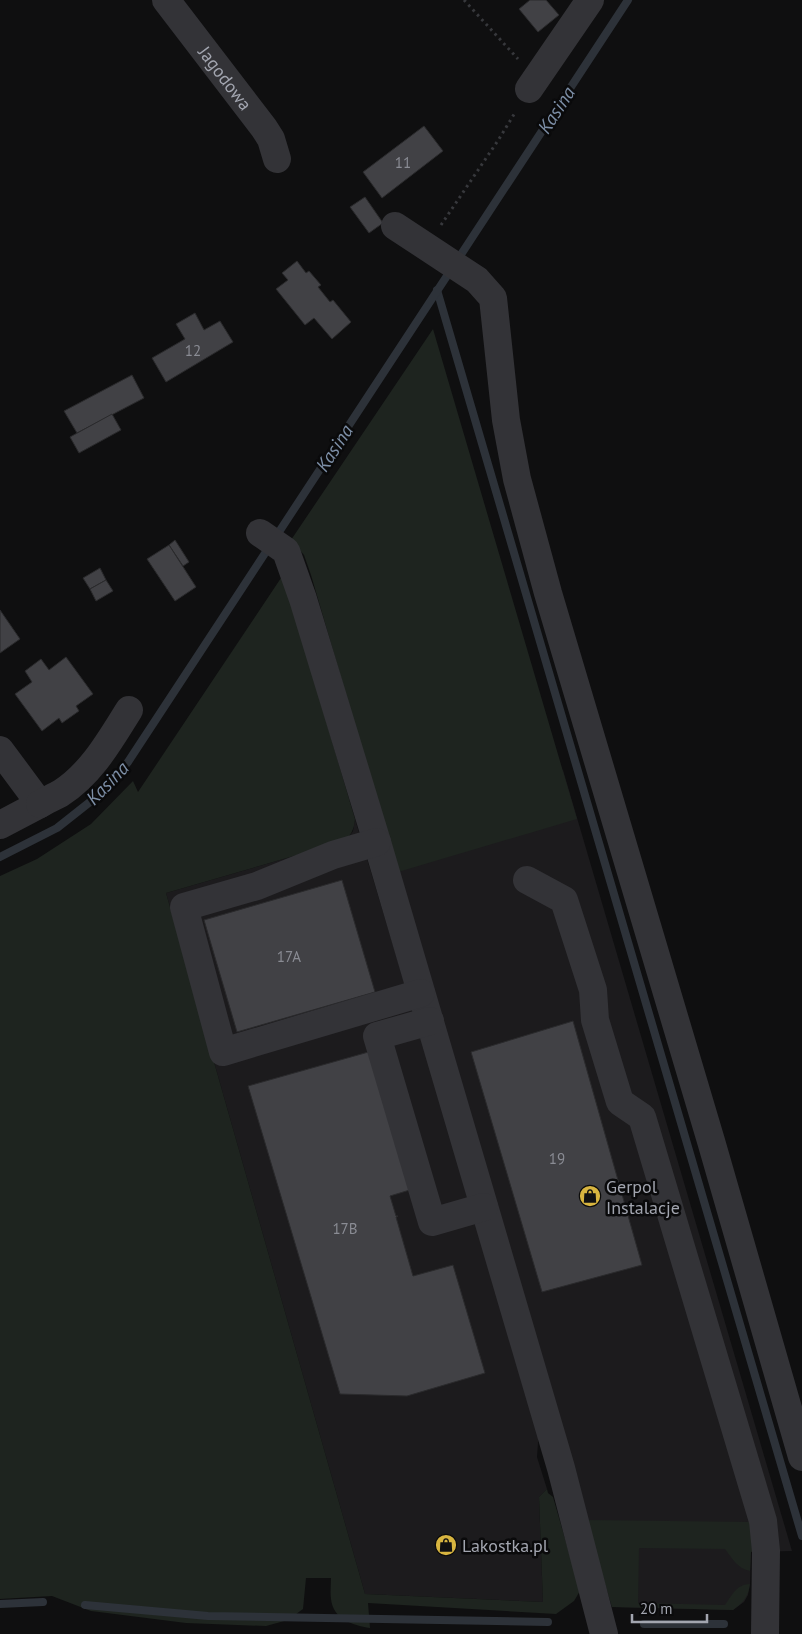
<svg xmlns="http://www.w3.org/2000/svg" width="802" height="1634" font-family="'PT Sans',sans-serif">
<rect width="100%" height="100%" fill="#0f0f10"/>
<!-- built -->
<g fill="#1c1b1d">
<path d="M563,770L792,1551L751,1552L750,1584L748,1595L744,1602L733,1610L612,1607L384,823Z"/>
<path d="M355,819L539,1428L537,1457L547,1489L539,1497L543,1602L365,1594L166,893L342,842L350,835L353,831Z"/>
</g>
<!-- green -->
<g fill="#1e241f">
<path d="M433,329L577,819L398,872L311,575L304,555L291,540Z"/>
<path d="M283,575L355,819C354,830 351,836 342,842L166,893L365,1594L543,1602L539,1497L547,1489L548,1493L553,1497L580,1591L574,1601L556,1614L368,1603L370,1628C352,1625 333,1619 331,1599C330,1592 331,1585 331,1578H306L303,1609L288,1620L266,1626L186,1623L91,1611L52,1596L0,1599V876L37,859L91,824L133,781L138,792Z"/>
<path d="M586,1520L753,1522L754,1551L751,1552L750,1571C738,1569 732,1558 725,1549L639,1548L638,1603L725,1605C732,1595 737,1584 750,1584C748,1597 744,1602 733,1610L612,1607Z"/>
</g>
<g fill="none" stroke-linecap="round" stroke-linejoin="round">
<!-- stream -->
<g stroke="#2d3239" stroke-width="8">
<path d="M437,290L802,1536"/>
<path d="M0,857L57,828L100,794L128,762L628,0"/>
<path d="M0,1604L43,1602"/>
<path d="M85,1605L208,1616L548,1622"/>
<path d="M644,1624H724"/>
</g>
</g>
<!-- building -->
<g fill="#414145" stroke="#2a2a2c">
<path d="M530,0H546L559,15L538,32L519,9Z"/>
<path d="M424,126L443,151L382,198L363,172Z"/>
<path d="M365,197L383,223L369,233L350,207Z"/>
<path d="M297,261L306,273L309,271L321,285L318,287L330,302L333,300L351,322L332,339L314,318L305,325L276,289L288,280L282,273Z"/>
<path d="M195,313L204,330L220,321L233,342L166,382L152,358L185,339L176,324Z"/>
<path d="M132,375L144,398L77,433L64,411Z"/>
<path d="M112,414L121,430L79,453L70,437Z"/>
<path d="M175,540L189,562L183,566L169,545Z"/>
<path d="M169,545L196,587L175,601L147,559Z"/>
<path d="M100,568L106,580L90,589L83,578Z"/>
<path d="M106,580L113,591L96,601L90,589Z"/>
<path d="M0,610L20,639L0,653Z"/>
<path d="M66,657L93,694L76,706L79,711L62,723L59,718L42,731L15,694L32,682L25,671L41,659L49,670Z"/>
<path d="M342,880L375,992L237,1032L204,920Z"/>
<path d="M573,1021L642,1265L542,1292L471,1052Z"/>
<path d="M372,1051L413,1189L390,1196L396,1216H398L396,1217L413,1276L453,1265L485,1373L407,1396L340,1394L248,1086Z"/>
</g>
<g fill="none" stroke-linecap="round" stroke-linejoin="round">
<!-- path -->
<g stroke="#37383c" stroke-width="3" stroke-dasharray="2.5 4" stroke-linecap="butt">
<path d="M464,0L518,59"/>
<path d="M441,225L499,139L516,111"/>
</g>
<!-- minor -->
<g stroke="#333337" stroke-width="28">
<path id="s1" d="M166,0L264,128L271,139L277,159"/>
<path d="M529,89L590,0"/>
<path d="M395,226L477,280L493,298L506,420L517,479L548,593L711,1141L802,1457"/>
<path d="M260,533L286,551L303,599L377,842L561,1468L604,1634"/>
<path d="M0,750L40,804L0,825"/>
<path d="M40,804C47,800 54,797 61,793C92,773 110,740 129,710"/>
<path d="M377,842L333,855L257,886L184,907L223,1052L421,993"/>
<path d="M527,880L564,900L593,990L595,1020L620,1102L642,1117L763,1521L766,1551L765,1634"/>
<path d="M430,1021L377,1036L432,1222L484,1207"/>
</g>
</g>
<!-- icons -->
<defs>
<g id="shop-disc" transform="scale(1.125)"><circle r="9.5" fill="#d8b540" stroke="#0a0a0b"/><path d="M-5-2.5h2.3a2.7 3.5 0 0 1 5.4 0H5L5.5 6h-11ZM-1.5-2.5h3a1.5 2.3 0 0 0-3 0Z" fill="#111"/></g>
</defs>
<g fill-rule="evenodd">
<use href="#shop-disc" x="590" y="1196"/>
<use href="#shop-disc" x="446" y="1545"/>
</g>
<g text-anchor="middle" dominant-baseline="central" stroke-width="5" stroke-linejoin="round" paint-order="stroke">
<!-- number labels -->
<g font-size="15" fill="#8a8c94">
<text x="403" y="162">11</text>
<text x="193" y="350">12</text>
<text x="289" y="956">17A</text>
<text x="557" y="1158">19</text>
<text x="345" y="1228">17B</text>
</g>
<!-- street labels -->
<g font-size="18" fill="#a2a5af" stroke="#0a0a0b">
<text stroke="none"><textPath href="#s1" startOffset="98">Jagodowa</textPath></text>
</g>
<!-- poi labels -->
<g font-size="18" fill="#a2a5af" stroke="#0a0a0b" text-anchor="start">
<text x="606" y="1186">Gerpol<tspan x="606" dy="21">Instalacje</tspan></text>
<text x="462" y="1545">Lakostka.pl</text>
</g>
<!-- water labels -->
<g font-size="19" font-style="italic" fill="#7d8fa7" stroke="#0a0a0b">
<text transform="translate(556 110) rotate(-57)">Kasina</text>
<text transform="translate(334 448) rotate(-57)">Kasina</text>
<text transform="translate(107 783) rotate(-46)">Kasina</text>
</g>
</g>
<!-- scale -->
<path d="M632 1614v8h75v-8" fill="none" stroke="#a2a5af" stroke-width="2.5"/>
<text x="640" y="1614" font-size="15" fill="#a2a5af" stroke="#0a0a0b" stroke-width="4" paint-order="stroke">20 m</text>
</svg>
